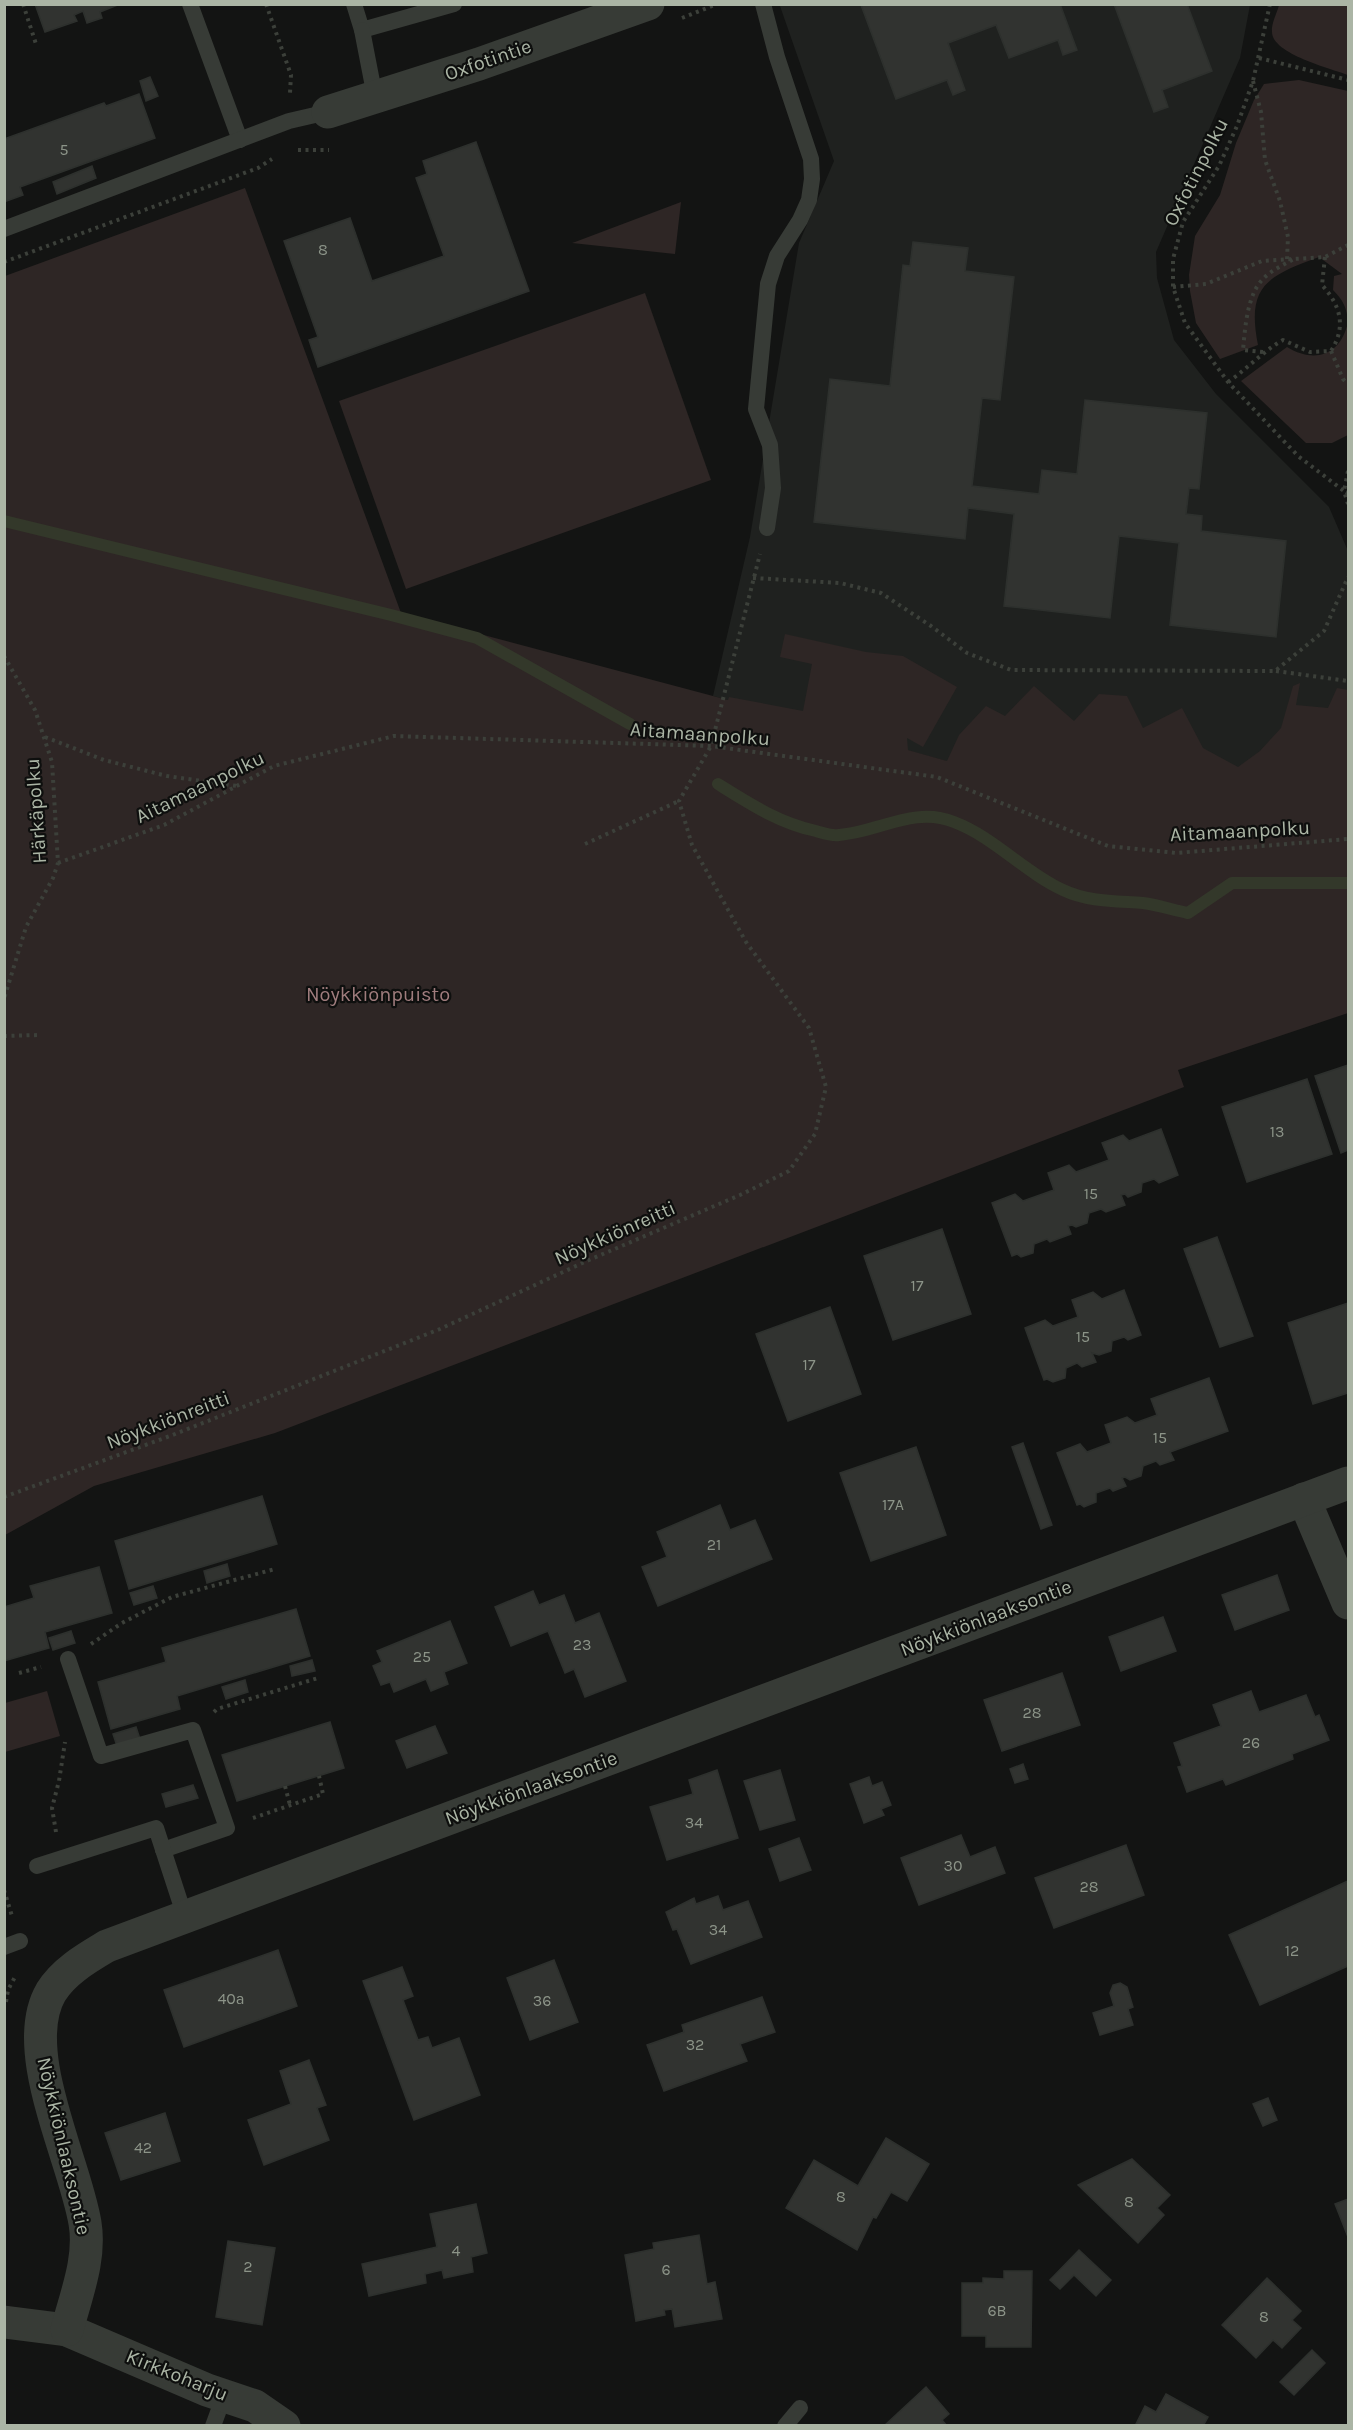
<svg xmlns="http://www.w3.org/2000/svg" width="1353" height="2430" font-family="Karla,sans-serif">
<rect width="100%" height="100%" fill="#131413"/>
<!-- built -->
<path fill="#1f211f" d="M784,4L1250,5L1240,58L1156,252L1157,278L1174,340L1216,394L1329,507L1348,551V786L1111,807L713,696L750,537L799,243L834,161L780,6Z"/>
<!-- green -->
<g fill="#2e2625">
<path d="M1279,5H1348V75C1332,69 1272,54 1272,32C1271,24 1277,13 1279,5Z"/>
<path d="M1299,80L1348,91V322C1347,308 1343,300 1333,290L1334,276L1342,274L1319,257C1268,276 1246,285 1258,345L1220,359L1196,323L1190,291L1189,275L1195,236L1220,195L1236,143L1254,100L1264,84Z"/>
<path d="M245,188L401,613L728,700L729,697L803,711L812,664L780,657L785,634L866,652L903,656L957,687L923,747L907,738L908,750L947,761L959,735L986,706L1005,716L1034,686L1074,721L1099,694L1127,696L1143,728L1182,708L1203,748L1238,767L1260,751L1281,728L1293,686L1300,683L1296,705L1328,708L1337,688L1348,690V1013L1178,1070L1184,1087L275,1433L94,1486L5,1535V276Z"/>
<path d="M681,202L675,254L572,243L575,242Z"/>
<path d="M645,293L711,480L406,589L339,401Z"/>
<path d="M1348,322V435L1332,443H1306L1241,381L1287,347C1315,364 1341,355 1348,322Z"/>
<path d="M47,1691L60,1736L5,1752V1703Z"/>
</g>
<g fill="none" stroke-linecap="round" stroke-linejoin="round">
<!-- stream -->
<g stroke="#33382a" stroke-width="12">
<path d="M4,521L391,615L477,638L630,724"/>
<path d="M718,784C750,804 779,823 816,831C823,833 831,836 839,835C879,832 914,806 954,822C994,837 1024,872 1063,890C1088,902 1116,901 1143,903C1158,905 1173,910 1188,913L1232,883H1348"/>
</g>
</g>
<!-- building -->
<g fill="#313330" stroke="#2d302d" stroke-width="1.5">
<path d="M35,4H120L100,12L102,18L87,23L83,11L74,15L77,21L45,32Z"/>
<path d="M1060,4L1077,50L1063,55L1058,40L1009,58L996,25L948,43L965,90L953,95L947,80L896,99L861,5Z"/>
<path d="M1114,4H1187L1212,71L1162,90L1168,107L1154,112Z"/>
<path d="M150,77L158,96L146,101L140,81Z"/>
<path d="M139,94L155,138L20,187L23,195L4,202V139L104,103L106,106Z"/>
<path d="M476,142L529,291L318,367L309,340L318,337L284,241L350,218L372,281L444,256L416,178L427,174L423,161Z"/>
<path d="M92,166L96,178L57,194L53,182Z"/>
<path d="M913,242L968,248L965,271L1014,277L1000,400L982,398L972,486L1039,494L1042,470L1077,474L1085,400L1207,413L1199,489L1189,488L1186,514L1202,516L1201,531L1286,541L1276,637L1170,625L1179,543L1119,536L1110,618L1004,606L1014,514L968,508L965,539L814,522L830,379L890,386L903,265L910,266Z"/>
<path d="M1348,1065V1150L1341,1153L1315,1076Z"/>
<path d="M1307,1079L1332,1154L1247,1182L1222,1107Z"/>
<path d="M1161,1129L1178,1175L1159,1183L1154,1179L1142,1183L1141,1192L1128,1197L1125,1194L1121,1195L1125,1205L1106,1212L1101,1209L1089,1213L1087,1223L1076,1227L1072,1225L1068,1226L1071,1234L1050,1242L1047,1239L1034,1244L1033,1253L1021,1257L1017,1254L1012,1256L992,1203L1015,1194L1023,1201L1054,1190L1048,1173L1069,1165L1076,1172L1109,1160L1102,1143L1123,1135L1129,1141Z"/>
<path d="M942,1229L971,1314L893,1340L864,1256Z"/>
<path d="M1217,1237L1253,1336L1220,1347L1184,1249Z"/>
<path d="M1124,1290L1141,1335L1128,1340L1124,1337L1112,1341L1111,1351L1099,1355L1092,1353L1096,1362L1082,1367L1077,1363L1066,1368L1065,1378L1053,1382L1047,1379L1044,1380L1025,1328L1045,1320L1053,1326L1078,1317L1072,1300L1093,1292L1102,1299Z"/>
<path d="M1348,1303V1393L1313,1404L1288,1323Z"/>
<path d="M830,1307L861,1394L788,1421L756,1334Z"/>
<path d="M1209,1378L1228,1431L1170,1452L1174,1460L1160,1465L1156,1461L1143,1466L1141,1476L1130,1480L1125,1477L1122,1478L1126,1486L1113,1491L1110,1488L1096,1493V1502L1084,1507L1080,1504L1077,1505L1057,1453L1080,1444L1087,1452L1111,1443L1105,1425L1127,1417L1135,1423L1157,1415L1151,1399Z"/>
<path d="M1023,1443L1052,1525L1041,1529L1012,1447Z"/>
<path d="M916,1447L946,1535L871,1561L840,1473Z"/>
<path d="M262,1496L277,1544L129,1589L115,1541Z"/>
<path d="M720,1505L730,1530L755,1520L772,1559L658,1606L642,1567L667,1557L657,1532Z"/>
<path d="M227,1564L230,1576L207,1583L204,1571Z"/>
<path d="M99,1567L112,1613L45,1632L49,1648L4,1661V1607L34,1598L30,1586Z"/>
<path d="M1277,1575L1289,1610L1235,1630L1222,1595Z"/>
<path d="M153,1586L157,1598L134,1605L130,1593Z"/>
<path d="M533,1591L539,1605L564,1595L575,1623L599,1613L626,1681L585,1697L574,1669L565,1673L548,1631L511,1646L495,1607Z"/>
<path d="M296,1609L310,1656L177,1696L180,1709L111,1729L98,1682L166,1662L162,1648Z"/>
<path d="M1163,1617L1176,1651L1121,1671L1109,1637Z"/>
<path d="M450,1621L467,1663L444,1672L448,1684L431,1691L426,1679L394,1692L390,1682L381,1685L373,1666L382,1662L377,1651Z"/>
<path d="M71,1631L75,1643L53,1650L49,1638Z"/>
<path d="M312,1660L315,1671L292,1676L290,1666Z"/>
<path d="M1062,1673L1080,1725L1002,1751L984,1700Z"/>
<path d="M245,1680L248,1692L226,1699L222,1687Z"/>
<path d="M1251,1691L1259,1712L1306,1695L1315,1717L1319,1715L1329,1740L1292,1754L1293,1759L1226,1785L1223,1779L1187,1792L1178,1767L1182,1766L1174,1743L1221,1726L1213,1705Z"/>
<path d="M330,1722L344,1768L237,1801L222,1755Z"/>
<path d="M435,1726L447,1753L407,1768L396,1741Z"/>
<path d="M136,1727L140,1739L117,1746L113,1734Z"/>
<path d="M1023,1764L1028,1779L1015,1783L1010,1769Z"/>
<path d="M717,1770L738,1838L667,1860L650,1807L693,1794L689,1780Z"/>
<path d="M780,1770L795,1820L760,1830L744,1781Z"/>
<path d="M869,1777L872,1786L882,1782L891,1805L881,1809L884,1815L864,1823L850,1784Z"/>
<path d="M193,1785L198,1798L166,1807L162,1794Z"/>
<path d="M961,1835L970,1857L995,1847L1005,1873L919,1905L901,1858Z"/>
<path d="M799,1838L811,1870L780,1881L769,1849Z"/>
<path d="M1126,1845L1144,1895L1054,1928L1035,1878Z"/>
<path d="M1348,1881V1966L1260,2005L1229,1935Z"/>
<path d="M718,1896L723,1910L748,1901L762,1937L691,1964L677,1929L673,1930L666,1912L694,1898L696,1904Z"/>
<path d="M278,1950L297,2006L184,2047L164,1990Z"/>
<path d="M554,1960L578,2022L530,2040L507,1978Z"/>
<path d="M402,1967L413,1996L403,2000L418,2040L428,2037L432,2048L459,2038L480,2095L414,2120L363,1981Z"/>
<path d="M1120,1983L1127,1987L1133,2007L1128,2009L1133,2025L1100,2035L1093,2013L1114,2006L1110,1993L1113,1985Z"/>
<path d="M762,1997L775,2032L740,2044L747,2061L664,2091L647,2045L684,2032L682,2025Z"/>
<path d="M309,2060L326,2105L317,2108L329,2140L264,2165L248,2120L291,2104L280,2071Z"/>
<path d="M1268,2098L1277,2120L1263,2126L1253,2104Z"/>
<path d="M165,2113L180,2161L121,2180L105,2133Z"/>
<path d="M886,2138L929,2164L907,2201L891,2192L876,2218L873,2217L857,2250L786,2208L814,2160L858,2186Z"/>
<path d="M1132,2159L1170,2195L1157,2208L1164,2215L1138,2243L1078,2185Z"/>
<path d="M1348,2199V2237L1335,2204Z"/>
<path d="M476,2204L487,2253L471,2257L473,2272L444,2278L442,2270L425,2274L426,2283L369,2296L362,2264L437,2247L430,2214Z"/>
<path d="M699,2235L707,2284L715,2282L722,2319L675,2327L672,2309L664,2310L665,2315L636,2321L625,2255L654,2249L653,2243Z"/>
<path d="M228,2241L275,2248L262,2325L216,2317Z"/>
<path d="M1079,2250L1111,2280L1096,2296L1074,2275L1060,2289L1050,2280Z"/>
<path d="M1004,2271H1032L1031,2347H986V2336H962V2283H983V2278L1004,2279Z"/>
<path d="M1267,2278L1301,2311L1292,2320L1301,2328L1282,2348L1273,2340L1256,2358L1222,2325Z"/>
<path d="M1312,2350L1325,2363L1294,2395L1280,2382Z"/>
<path d="M926,2387L949,2414L942,2420L947,2426H884Z"/>
<path d="M1166,2394L1208,2417L1203,2426H1135L1145,2406L1156,2412Z"/>
</g>
<g fill="none" stroke-linecap="round" stroke-linejoin="round">
<!-- path -->
<g stroke="#3c403a" stroke-width="4" stroke-dasharray="3 4.5" stroke-linecap="butt">
<path d="M23,4L36,44"/>
<path d="M266,4L291,75L290,93"/>
<path d="M1270,4L1253,81L1237,126L1219,166L1183,222L1173,259V287L1185,323L1228,382L1298,456L1344,491L1348,504"/>
<path d="M682,18L717,4"/>
<path d="M1259,58L1348,80"/>
<path d="M1253,81L1261,112L1265,160L1280,201L1288,237L1287,259"/>
<path d="M298,150H329"/>
<path d="M1325,257L1322,285C1340,305 1347,326 1331,351"/>
<path d="M4,262L258,168L272,159"/>
<path d="M1173,287L1206,284L1262,261L1325,257L1348,245"/>
<path d="M1331,351L1343,379L1348,384"/>
<path d="M1263,352L1243,350C1245,329 1247,296 1262,280C1270,271 1283,265 1294,259"/>
<path d="M1228,382C1247,369 1262,352 1283,340L1310,352L1331,351"/>
<path d="M1348,471L1344,491L1348,493"/>
<path d="M753,578L840,583L881,593L931,626L967,653L1011,670L1275,671L1324,631L1348,577"/>
<path d="M4,656L35,710L52,762L58,863L53,878L26,927L4,999"/>
<path d="M1276,671L1348,681"/>
<path d="M45,737L104,760L167,776L237,786"/>
<path d="M585,844L679,801"/>
<path d="M58,863L164,825L274,766L394,736L711,746L937,777L1108,846L1176,853L1348,839"/>
<path d="M4,1036L39,1035"/>
<path d="M4,1497L170,1436L440,1329L589,1260L740,1195L789,1171L815,1134L826,1087L809,1028L746,942L692,845L679,801L711,746L760,554"/>
<path d="M91,1644L122,1623L172,1597L275,1569"/>
<path d="M19,1673L41,1667"/>
<path d="M214,1712L217,1709L318,1678"/>
<path d="M285,1786L290,1805"/>
<path d="M253,1818L323,1794L319,1776"/>
<path d="M56,1832L52,1808L59,1781L65,1742"/>
<path d="M4,1890L12,1916"/>
<path d="M6,2002L8,1990L16,1975"/>
</g>
<!-- lane -->
<g stroke="#373b36" stroke-width="16">
<path d="M190,4L240,140"/>
<path d="M354,4L362,30L454,4"/>
<path d="M763,4L777,57L811,159L812,179L809,200L800,220L777,256L768,284L756,409L770,445L773,488L767,528"/>
<path d="M362,30L375,97"/>
<path d="M4,229L289,121L328,112"/>
<path d="M68,1659L101,1756L193,1730L227,1828L163,1850"/>
<path d="M37,1866L156,1828L185,1917"/>
<path d="M4,1947L20,1941"/>
<path d="M213,2426L224,2396"/>
<path d="M785,2426L800,2408"/>
</g>
<!-- street -->
<g stroke="#373b36" stroke-width="33">
<path d="M328,112L479,64L648,4"/>
<path d="M1304,1499L1348,1603"/>
<path d="M4,2322L67,2330L207,2390L255,2406L284,2426"/>
<path d="M67,2330C76,2295 91,2259 85,2223C75,2161 17,2050 51,1992C64,1971 87,1958 107,1946L1348,1483"/>
</g>
</g>
<g text-anchor="middle" dominant-baseline="central" stroke-width="4.5" stroke-linejoin="round" paint-order="stroke">
<!-- number labels -->
<g font-size="16" fill="#8c9488">
<text x="64" y="149">5</text>
<text x="323" y="249">8</text>
<text x="1277" y="1131">13</text>
<text x="1091" y="1193">15</text>
<text x="917" y="1285">17</text>
<text x="1083" y="1336">15</text>
<text x="809" y="1364">17</text>
<text x="1160" y="1437">15</text>
<text x="893" y="1504">17A</text>
<text x="714" y="1544">21</text>
<text x="582" y="1644">23</text>
<text x="422" y="1656">25</text>
<text x="1032" y="1712">28</text>
<text x="1251" y="1742">26</text>
<text x="694" y="1822">34</text>
<text x="953" y="1865">30</text>
<text x="1089" y="1886">28</text>
<text x="718" y="1929">34</text>
<text x="1292" y="1950">12</text>
<text x="231" y="1998">40a</text>
<text x="542" y="2000">36</text>
<text x="695" y="2044">32</text>
<text x="143" y="2147">42</text>
<text x="841" y="2196">8</text>
<text x="1129" y="2201">8</text>
<text x="456" y="2250">4</text>
<text x="248" y="2266">2</text>
<text x="666" y="2269">6</text>
<text x="997" y="2310">6B</text>
<text x="1264" y="2316">8</text>
</g>
<!-- street labels -->
<g font-size="20" fill="#abb5a5" stroke="#0e0f0e">
<text transform="translate(488 60) rotate(-19)">Oxfotintie</text>
<text transform="translate(1196 172) rotate(-63)">Oxfotinpolku</text>
<text transform="translate(700 734) rotate(4)">Aitamaanpolku</text>
<text transform="translate(200 787) rotate(-26)">Aitamaanpolku</text>
<text transform="translate(36 811) rotate(-94)">Härkäpolku</text>
<text transform="translate(1240 831) rotate(-3)">Aitamaanpolku</text>
<text transform="translate(615 1233) rotate(-24)">Nöykkiönreitti</text>
<text transform="translate(168 1420) rotate(-21)">Nöykkiönreitti</text>
<text transform="translate(986 1618) rotate(-21)">Nöykkiönlaaksontie</text>
<text transform="translate(531 1788) rotate(-20)">Nöykkiönlaaksontie</text>
<text transform="translate(64 2146) rotate(77)">Nöykkiönlaaksontie</text>
<text transform="translate(177 2375) rotate(22)">Kirkkoharju</text>
</g>
<!-- park labels -->
<g font-size="20" fill="#9f7c7d" stroke="#0e0f0e">
<text x="378" y="994">Nöykkiönpuisto</text>
</g>
</g>
<!-- border -->
<rect width="1353" height="2430" fill="none" stroke="#abb5a5" stroke-width="12"/>
</svg>
